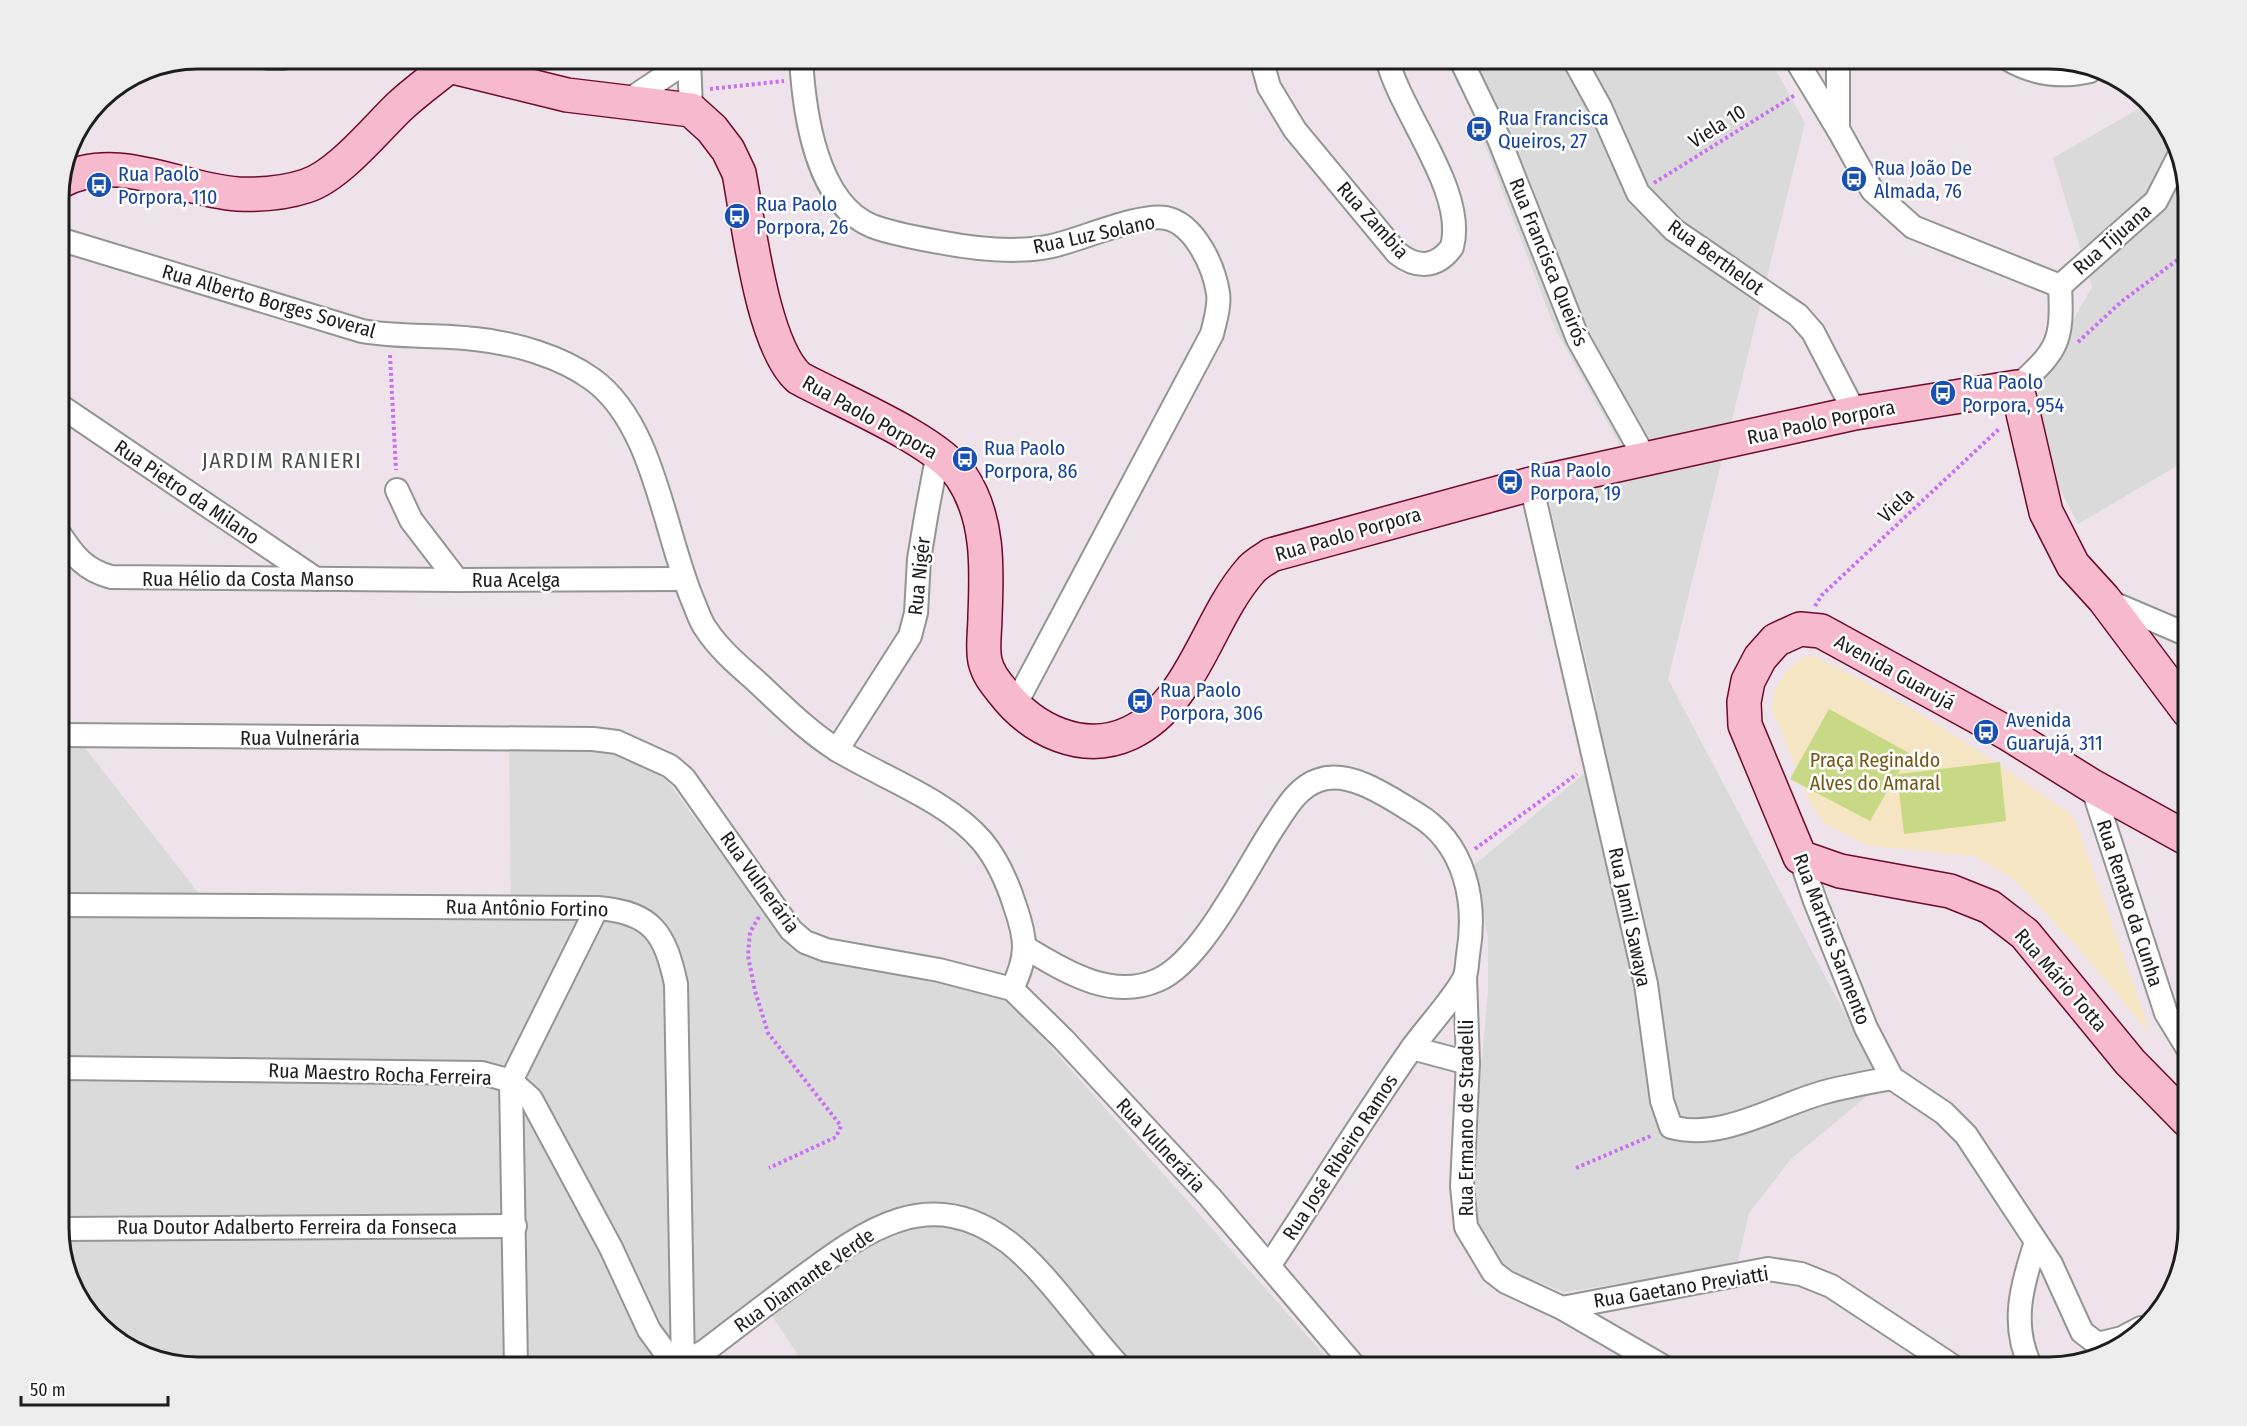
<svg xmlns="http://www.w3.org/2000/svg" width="2247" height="1426" font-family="'Fira Sans Condensed',sans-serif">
<rect width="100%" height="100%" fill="#eee3eb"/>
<!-- residential -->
<g fill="#dadadb">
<path d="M1452,59H1770L1805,123L1668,679L1882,1084L1791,1159L1749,1213L1738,1261L1702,1271L1564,1292L1500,1267L1468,1216L1488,990V937L1473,866L1586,772L1596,702L1549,501L1630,463L1555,329Z"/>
<path d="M2147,104L2170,128L2188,197L2187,460L2078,524L2041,453L2036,385L2092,287L2053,158Z"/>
<path d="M59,740L82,744L204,900L511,899L509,744L602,745L665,778L788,944L1009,1000L1335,1367H806L768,1310L693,1367H198L121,1344L77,1298L59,1237Z"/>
</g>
<!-- park -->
<path fill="#f6e5c2" d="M1812,655C1902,698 1987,756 2069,813L2076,823L2151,1035L2082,952L2016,881L1975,856L1869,846L1825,824L1811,805L1772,709L1775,689L1786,672L1802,658Z"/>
<!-- pitch -->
<path fill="#c7d985" d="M1829,709L1909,753L1898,774L2000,762L2006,821L1904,834L1897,774L1870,821L1790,779Z"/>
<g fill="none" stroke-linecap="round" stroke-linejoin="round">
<!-- street casing -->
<g stroke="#949494" stroke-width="26">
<g id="street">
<path d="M268,58H283"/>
<path d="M689,58L691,110"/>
<path d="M801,58C804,112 816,203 872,226C893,234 917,238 939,242C975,249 1015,254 1052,246C1080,240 1140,213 1166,218C1195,224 1214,267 1218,293C1220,306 1215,321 1212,334L1014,707"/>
<path d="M1261,58L1269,87L1295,130L1397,253C1416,268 1436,269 1452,247C1467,191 1400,113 1387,58"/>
<path d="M1460,58L1499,139L1578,339L1646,460"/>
<path d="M1573,58L1600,107L1638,193L1674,230L1798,315L1813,332L1855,413"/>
<path d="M1795,58L1838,129"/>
<path d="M1838,58V129L1872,190L1913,227L2060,286"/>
<path d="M2006,58C2032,74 2060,78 2090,71"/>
<path d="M626,102L689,60"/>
<path d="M59,239L362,331C400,338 437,334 475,339C514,343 560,356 592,379C654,423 664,533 693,601C697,610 700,621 706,629C719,649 738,665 756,681C782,705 808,732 839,751C884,778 948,801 982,841C997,859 1008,884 1015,906C1027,940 1028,956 1012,989"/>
<path d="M2060,286L2156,201L2178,158"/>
<path d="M2017,387C2058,350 2063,342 2060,286"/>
<path d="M59,405L316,579"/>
<path d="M1531,484L1646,984L1662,1101L1671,1127C1723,1141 1776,1105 1825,1092C1847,1086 1870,1082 1892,1078"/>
<path d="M397,490L411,520L457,580L684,579"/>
<path d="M59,533C74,556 85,570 111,577L457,580"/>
<path d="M2108,601L2188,635"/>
<path d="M59,735L593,739L617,742L670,766L684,778L791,930L805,942L826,950L939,970L1012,989L1064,1040L1210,1197L1355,1367"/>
<path d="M837,750L910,636L916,613L919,559L927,511L938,453"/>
<path d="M2092,786L2166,1013L2188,1049"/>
<path d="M1800,857L1815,901L1866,1028L1892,1078L1944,1113L1966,1135L2051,1264L2082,1332L2095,1342L2102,1343L2122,1338L2141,1328"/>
<path d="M59,905L597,908C653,912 665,934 676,984L683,1367"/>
<path d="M1026,948C1065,971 1111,1001 1158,980C1202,961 1246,869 1273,828C1285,810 1297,787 1319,780C1350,769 1390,798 1415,813C1466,843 1477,902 1468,955C1467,962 1467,970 1465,976C1459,992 1424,1031 1412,1048C1362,1119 1317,1194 1269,1266"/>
<path d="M1465,977L1468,1063L1462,1186L1466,1227L1493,1272L1506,1282L1562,1308L1664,1367"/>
<path d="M1412,1048L1468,1063"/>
<path d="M59,1068L482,1073L511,1081L531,1099L611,1248L649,1330L668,1356L690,1359L705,1351C735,1328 765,1305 796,1282C862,1233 928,1181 1008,1242C1047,1272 1085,1330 1120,1367"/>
<path d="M59,1229L515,1226"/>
<path d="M1562,1308L1768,1269L1801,1274L1831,1286L1954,1367"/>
<path d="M516,1367L511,1081L597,908"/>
<path d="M2031,1367C2010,1325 2022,1284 2036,1242"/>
</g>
</g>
<!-- secondary casing -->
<g stroke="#6d0a28" stroke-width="36">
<g id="secondary">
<path d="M61,181C118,151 179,190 238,194C261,195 285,193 306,186C338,176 375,130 399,107C415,92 432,80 449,66L567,95L691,110L712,129L728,150L739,173C749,225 762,345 799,378C841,401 935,439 961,476C989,517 987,568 985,616C985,631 982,647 985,661C988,674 995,682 1003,692C1032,730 1083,755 1130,733C1193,703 1207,620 1250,571C1255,564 1264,560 1271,555L1531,484L1855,413L2017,387L2046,512L2073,565L2104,599L2188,711"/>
<path d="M2188,839L2092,786L2007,733L1821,631L1800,629L1776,640L1760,658L1748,681L1744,702L1745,725L1800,857L1840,871L1950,891L1990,907L2025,934L2130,1062L2188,1121"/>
</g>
</g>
<!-- path -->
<g stroke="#cb6ff2" stroke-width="4" stroke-dasharray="3 3" stroke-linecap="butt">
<path d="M710,89L784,81"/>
<path d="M1654,183L1795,95"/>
<path d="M2078,342L2121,302L2188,252"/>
<path d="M390,355L396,470"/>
<path d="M1815,606L1822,595L2000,428"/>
<path d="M1475,849L1577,774"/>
<path d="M759,917L750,932L748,956L755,991L768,1033L841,1126L836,1137L769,1168"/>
<path d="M1576,1168L1653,1135"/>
</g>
<!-- street -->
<use href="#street" stroke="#fff" stroke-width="22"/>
<!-- secondary -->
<use href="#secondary" stroke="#f6b9ce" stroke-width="33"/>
</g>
<!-- icons -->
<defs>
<g id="bus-disc" transform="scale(1.35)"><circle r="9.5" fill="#1a4fb4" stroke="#fff"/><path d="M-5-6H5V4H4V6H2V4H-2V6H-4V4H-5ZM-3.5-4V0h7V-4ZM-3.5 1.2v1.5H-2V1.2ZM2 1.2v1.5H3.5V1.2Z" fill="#fff"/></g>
</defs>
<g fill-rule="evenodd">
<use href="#bus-disc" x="1479" y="129"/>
<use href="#bus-disc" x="1854" y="179"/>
<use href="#bus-disc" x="99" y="185"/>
<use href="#bus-disc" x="737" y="216"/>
<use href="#bus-disc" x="1943" y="393"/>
<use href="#bus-disc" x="965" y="459"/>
<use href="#bus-disc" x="1510" y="482"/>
<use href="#bus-disc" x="1140" y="701"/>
<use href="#bus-disc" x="1986" y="732"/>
</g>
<g text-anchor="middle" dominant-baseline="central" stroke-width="5" stroke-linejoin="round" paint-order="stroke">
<!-- transit labels -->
<g font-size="20" fill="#164399" stroke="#fff" text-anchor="start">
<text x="1498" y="118">Rua Francisca<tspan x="1498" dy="23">Queiros, 27</tspan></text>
<text x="1874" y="168">Rua João De<tspan x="1874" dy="23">Almada, 76</tspan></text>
<text x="118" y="174">Rua Paolo<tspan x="118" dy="23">Porpora, 110</tspan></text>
<text x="756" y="204">Rua Paolo<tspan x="756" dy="23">Porpora, 26</tspan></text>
<text x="1962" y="382">Rua Paolo<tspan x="1962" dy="23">Porpora, 954</tspan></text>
<text x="984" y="448">Rua Paolo<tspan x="984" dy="23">Porpora, 86</tspan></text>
<text x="1530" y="470">Rua Paolo<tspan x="1530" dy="23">Porpora, 19</tspan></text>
<text x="1160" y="690">Rua Paolo<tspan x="1160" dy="23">Porpora, 306</tspan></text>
<text x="2006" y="720">Avenida<tspan x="2006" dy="23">Guarujá, 311</tspan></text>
</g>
<!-- street labels -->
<g font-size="20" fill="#1d1d1d" stroke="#fff">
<text transform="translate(1717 126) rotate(-32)">Viela 10</text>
<text transform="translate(1373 220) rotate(48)">Rua Zambia</text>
<text transform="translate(1094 234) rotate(-12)">Rua Luz Solano</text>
<text transform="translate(2112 239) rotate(-41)">Rua Tijuana</text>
<text transform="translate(1716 257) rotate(36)">Rua Berthelot</text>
<text transform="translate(1549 262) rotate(68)">Rua Francisca Queirós</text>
<text transform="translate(269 301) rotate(16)">Rua Alberto Borges Soveral</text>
<text transform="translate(870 417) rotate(29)">Rua Paolo Porpora</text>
<text transform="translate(1821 422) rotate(-12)">Rua Paolo Porpora</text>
<text transform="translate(187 492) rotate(34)">Rua Pietro da Milano</text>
<text transform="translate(1896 505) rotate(-43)">Viela</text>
<text transform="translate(1348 534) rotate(-16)">Rua Paolo Porpora</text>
<text transform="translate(919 576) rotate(-84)">Rua Nigér</text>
<text x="248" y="579">Rua Hélio da Costa Manso</text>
<text x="516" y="580">Rua Acelga</text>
<text transform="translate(1895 672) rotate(29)">Avenida Guarujá</text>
<text x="300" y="738">Rua Vulnerária</text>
<text transform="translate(760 882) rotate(54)">Rua Vulnerária</text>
<text transform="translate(2130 903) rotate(72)">Rua Renato da Cunha</text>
<text transform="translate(527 908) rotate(1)">Rua Antônio Fortino</text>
<text transform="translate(1630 917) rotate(78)">Rua Jamil Sawaya</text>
<text transform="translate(1832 939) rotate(69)">Rua Martins Sarmento</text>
<text transform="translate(2061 980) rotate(49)">Rua Mário Totta</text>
<text transform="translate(380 1074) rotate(2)">Rua Maestro Rocha Ferreira</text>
<text transform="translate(1466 1118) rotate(-90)">Rua Ermano de Stradelli</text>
<text transform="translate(1161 1145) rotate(47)">Rua Vulnerária</text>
<text transform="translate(1340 1157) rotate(-57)">Rua José Ribeiro Ramos</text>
<text x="287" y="1227">Rua Doutor Adalberto Ferreira da Fonseca</text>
<text transform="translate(804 1280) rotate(-35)">Rua Diamante Verde</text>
<text transform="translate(1681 1287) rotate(-9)">Rua Gaetano Previatti</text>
</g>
<!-- park labels -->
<g font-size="20" fill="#755511" stroke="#fff">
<text x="1875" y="760">Praça Reginaldo<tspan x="1875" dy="23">Alves do Amaral</tspan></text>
</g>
<!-- quarter labels -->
<g font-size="22" letter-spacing="1.5" fill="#505050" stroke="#fff">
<text x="282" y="460">JARDIM RANIERI</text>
</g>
</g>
<!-- crop -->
<path d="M0 0H2247V1426H0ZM198 69H2049A129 129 0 0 1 2178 198V1228A129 129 0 0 1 2049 1357H198A129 129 0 0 1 69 1228V198A129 129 0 0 1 198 69Z" fill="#ededed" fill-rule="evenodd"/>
<path fill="none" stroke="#1d1d1d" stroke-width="3" d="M198 69H2049A129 129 0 0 1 2178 198V1228A129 129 0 0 1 2049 1357H198A129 129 0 0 1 69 1228V198A129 129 0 0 1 198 69Z"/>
<!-- scale -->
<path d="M21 1396v9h147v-9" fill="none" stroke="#1d1d1d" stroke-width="3"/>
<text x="30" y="1396" font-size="18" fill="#1d1d1d" stroke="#ffffff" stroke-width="4.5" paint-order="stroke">50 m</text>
</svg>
